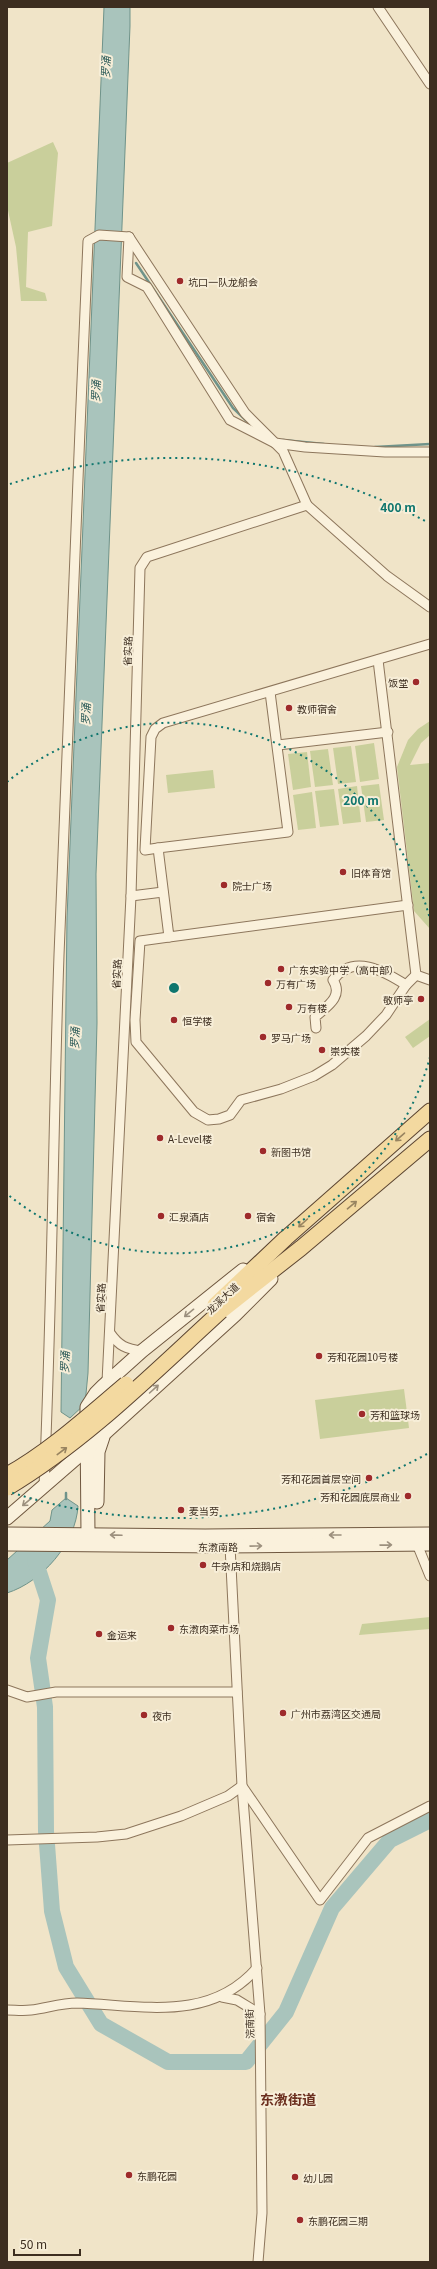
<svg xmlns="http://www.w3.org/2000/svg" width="437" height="2269" font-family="Georgia,'Noto Sans SC',serif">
<rect width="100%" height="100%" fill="#f0e4c8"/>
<!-- green -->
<g fill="#c9cf9b">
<path d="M53,142L58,153L52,226L28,232L26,287L45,293L47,301H21L16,247L7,206V163Z"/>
<path d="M430,721V735L421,743L410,765L430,763V908L428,909L430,911V929L414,911L397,767L408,740L418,729Z"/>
<path d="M374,743L379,779L360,782L355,746Z"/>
<path d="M351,746L356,782L338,784L333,748Z"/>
<path d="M328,749L333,785L315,787L310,751Z"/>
<path d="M307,752L311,787L293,790L288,754Z"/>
<path d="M213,770L215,788L168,793L166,775Z"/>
<path d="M379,784L384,820L366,822L361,786Z"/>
<path d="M357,786L361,822L343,824L338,789Z"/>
<path d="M334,789L339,825L320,827L315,791Z"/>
<path d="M312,792L316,828L298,830L293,795Z"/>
<path d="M430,1019V1036L413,1048L405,1037Z"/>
<path d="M404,1389L409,1428L320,1439L315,1400Z"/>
<path d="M430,1617V1629L359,1635L362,1624Z"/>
</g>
<!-- water -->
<g fill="#a9c4bc" stroke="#6f938a">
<path d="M104,7H130V26L96,874L97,1023L88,1373L85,1404L70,1418L61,1412L67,918Z"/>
<path d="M66,1498L78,1506C76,1543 42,1582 7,1593V1560L50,1521L52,1510Z"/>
</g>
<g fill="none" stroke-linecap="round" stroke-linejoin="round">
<!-- stream -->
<g stroke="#6f938a" stroke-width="2.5">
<path d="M136,263L233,408L251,425"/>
<path d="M283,440L324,444"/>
<path d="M375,447L430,444"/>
<path d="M66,1499V1493"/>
</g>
<!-- river -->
<path stroke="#a9c4bc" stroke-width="16" d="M35,1560L48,1600L38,1658L45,1707L46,1831L52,1911L66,1967L101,2024L168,2062H246L286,2012L332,1908L390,1840L430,1820"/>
<!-- street casing -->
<g stroke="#8d765c" stroke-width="11">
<g id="street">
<path d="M378,7L430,84"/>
<path d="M129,237L245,413L283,451L307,505L387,576L430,607"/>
<path d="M129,237L127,277L147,287L230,420L275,443L305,447L385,452H430"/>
<path d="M378,660L416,975L430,980"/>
<path d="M270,692L288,832L158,848L169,937L408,905"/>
<path d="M278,745L388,732"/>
<path d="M158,848L145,850L151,737L155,729L163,723L430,644"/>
<path d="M131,896L163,892"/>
<path d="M169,937L140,941L135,1020L136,1042L194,1112L208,1120L219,1119L230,1115L241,1100L281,1089L314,1076L332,1065L366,1036L386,1015L406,985L416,975"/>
<path d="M316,1028L315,1017C326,1007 344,997 333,980C353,953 384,971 406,985"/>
<path d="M110,1333C119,1346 126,1349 142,1351"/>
<path d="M107,1382L131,896L140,568L147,557L307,505"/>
<path d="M44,1487C52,1310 53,1132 59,955C67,717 78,479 88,241L99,235L129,237"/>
<path d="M417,1544L430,1576"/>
<path d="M230,1546L242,1786L320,1900L368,1838L430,1806"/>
<path d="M7,1690L27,1697L56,1692H237"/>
<path d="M242,1786L260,2014L262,2213L258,2262"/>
<path d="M7,1840L97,1837L126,1834L181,1816L228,1796L242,1786"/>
<path d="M222,1997L237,2000L260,2014"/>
<path d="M7,2010C15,2010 23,2011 31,2010C47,2008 61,2003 77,2003C141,2005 209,2023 257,1968"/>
</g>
</g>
<!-- secondary casing -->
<g stroke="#6f573f" stroke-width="15">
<g id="secondary">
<path d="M97,1502L98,1452L103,1437"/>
<path d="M7,1518L105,1433L235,1315L271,1279"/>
<path d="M7,1534L205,1536L430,1534"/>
<path d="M91,1542L88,1534L87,1424V1407L96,1393L103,1386L142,1351L243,1270"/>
<path d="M7,1544L220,1546L430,1544"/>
</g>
</g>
<!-- primary casing -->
<g stroke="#5b4430" stroke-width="17">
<g id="primary">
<path d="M215,1305L286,1238L430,1111"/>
<path d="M221,1311L301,1248L430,1139"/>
</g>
</g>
<!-- street -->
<use href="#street" stroke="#faf1dc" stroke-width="9"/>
<!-- secondary -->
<use href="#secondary" stroke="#faf1dc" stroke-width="13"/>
<!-- primary -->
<use href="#primary" stroke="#f3d9a0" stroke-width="15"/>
<!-- primary-bridge casing -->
<g stroke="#5b4430" stroke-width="17" stroke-linecap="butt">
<g id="primary-bridge">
<path d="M7,1475C50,1451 88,1416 126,1384"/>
<path d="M7,1488C87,1440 153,1373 221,1311"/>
</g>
</g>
<!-- primary-bridge -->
<use href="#primary-bridge" stroke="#f3d9a0" stroke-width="15"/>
</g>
<!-- one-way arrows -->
<defs><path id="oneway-shaft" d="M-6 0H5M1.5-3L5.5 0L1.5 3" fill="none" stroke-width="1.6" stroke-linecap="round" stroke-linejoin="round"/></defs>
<g stroke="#988460">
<use href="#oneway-shaft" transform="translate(400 1137) rotate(139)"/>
<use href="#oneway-shaft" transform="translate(352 1205) rotate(-40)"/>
<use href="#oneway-shaft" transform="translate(303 1223) rotate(138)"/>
<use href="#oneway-shaft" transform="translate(62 1451) rotate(-37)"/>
</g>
<g stroke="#9c907e">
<use href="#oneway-shaft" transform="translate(189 1313) rotate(141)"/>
<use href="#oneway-shaft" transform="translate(154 1389) rotate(-42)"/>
<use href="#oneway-shaft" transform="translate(27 1502) rotate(140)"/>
<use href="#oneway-shaft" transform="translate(116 1535) rotate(-178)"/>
<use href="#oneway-shaft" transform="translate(335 1535) rotate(180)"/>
<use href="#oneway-shaft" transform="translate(386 1545) rotate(-1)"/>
<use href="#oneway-shaft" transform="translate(256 1546) rotate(-1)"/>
</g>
<!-- distance rings -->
<g fill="none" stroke="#0f766e" stroke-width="2" stroke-dasharray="2 4">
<path d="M430 1057A265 265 0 0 1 7 1194M7 782A265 265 0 0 1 430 919"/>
<path d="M427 1454A530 530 0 0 1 10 1492M10 484A530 530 0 0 1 427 522"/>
</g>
<!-- markers -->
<g fill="#9e2a2b" stroke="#f7eed8" stroke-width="1.5">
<circle cx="180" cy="281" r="4"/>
<circle cx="416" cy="682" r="4"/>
<circle cx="289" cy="708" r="4"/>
<circle cx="343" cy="872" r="4"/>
<circle cx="224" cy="885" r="4"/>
<circle cx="281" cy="969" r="4"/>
<circle cx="268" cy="983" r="4"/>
<circle cx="421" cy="999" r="4"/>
<circle cx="289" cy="1007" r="4"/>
<circle cx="174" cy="1020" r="4"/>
<circle cx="263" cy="1037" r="4"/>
<circle cx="322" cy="1050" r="4"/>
<circle cx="160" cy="1138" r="4"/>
<circle cx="263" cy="1151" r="4"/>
<circle cx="161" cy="1216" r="4"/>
<circle cx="248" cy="1216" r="4"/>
<circle cx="319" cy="1356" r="4"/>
<circle cx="362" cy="1414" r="4"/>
<circle cx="369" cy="1478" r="4"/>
<circle cx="408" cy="1496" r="4"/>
<circle cx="181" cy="1510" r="4"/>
<circle cx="203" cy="1565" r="4"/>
<circle cx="171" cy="1628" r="4"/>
<circle cx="99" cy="1634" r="4"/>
<circle cx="283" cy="1713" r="4"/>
<circle cx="144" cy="1715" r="4"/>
<circle cx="129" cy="2175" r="4"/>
<circle cx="295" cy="2177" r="4"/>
<circle cx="300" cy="2220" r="4"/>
</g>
<g text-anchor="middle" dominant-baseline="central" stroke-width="4" stroke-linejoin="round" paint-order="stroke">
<!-- poi labels -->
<g font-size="10" fill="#3d2e20" stroke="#f7eed8" text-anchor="start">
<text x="188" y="281">坑口一队龙船会</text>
<text x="408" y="682" text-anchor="end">饭堂</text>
<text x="297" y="708">教师宿舍</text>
<text x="351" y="872">旧体育馆</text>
<text x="232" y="885">院士广场</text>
<text x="289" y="969">广东实验中学（高中部）</text>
<text x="276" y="983">万有广场</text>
<text x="413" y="999" text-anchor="end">敬师亭</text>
<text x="297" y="1007">万有楼</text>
<text x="182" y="1020">恒学楼</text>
<text x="271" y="1037">罗马广场</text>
<text x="330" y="1050">崇实楼</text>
<text x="168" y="1138">A-Level楼</text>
<text x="271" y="1151">新图书馆</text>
<text x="169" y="1216">汇泉酒店</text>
<text x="256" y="1216">宿舍</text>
<text x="327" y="1356">芳和花园10号楼</text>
<text x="370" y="1414">芳和篮球场</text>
<text x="361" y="1478" text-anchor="end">芳和花园首层空间</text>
<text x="400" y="1496" text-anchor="end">芳和花园底层商业</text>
<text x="189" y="1510">麦当劳</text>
<text x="211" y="1565">牛杂店和烧鹅店</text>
<text x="179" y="1628">东漖肉菜市场</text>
<text x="107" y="1634">金运来</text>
<text x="291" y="1713">广州市荔湾区交通局</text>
<text x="152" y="1715">夜市</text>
<text x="137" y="2175">东鹏花园</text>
<text x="303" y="2177">幼儿园</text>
<text x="308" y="2220">东鹏花园三期</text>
</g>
<!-- street labels -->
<g font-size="10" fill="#3d2e20" stroke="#f7eed8">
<text transform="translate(127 651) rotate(-88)">省实路</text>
<text transform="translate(116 974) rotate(-87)">省实路</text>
<text transform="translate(100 1298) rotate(-87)">省实路</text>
<text transform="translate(222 1298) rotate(-43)">龙溪大道</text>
<text x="218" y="1546">东漖南路</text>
<text transform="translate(249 2024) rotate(-92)">浣南街</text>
</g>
<!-- water labels -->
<g font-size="11" font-style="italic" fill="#2f5d5a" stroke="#f7eed8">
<text transform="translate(105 67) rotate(-88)">罗涌</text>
<text transform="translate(95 391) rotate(-88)">罗涌</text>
<text transform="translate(85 714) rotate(-88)">罗涌</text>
<text transform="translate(74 1038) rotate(-88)">罗涌</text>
<text transform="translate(64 1362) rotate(-88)">罗涌</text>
</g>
<!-- district labels -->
<g font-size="14" font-weight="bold" fill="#6b2e1e" stroke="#f7eed8">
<text x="288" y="2099">东漖街道</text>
</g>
</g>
<circle cx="174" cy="988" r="6" fill="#0f766e" stroke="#f7eed8" stroke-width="2"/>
<g font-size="12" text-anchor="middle" font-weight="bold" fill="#0f766e" stroke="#f7eed8" stroke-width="4" stroke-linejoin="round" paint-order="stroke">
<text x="398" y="512">400 m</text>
<text x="361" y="805">200 m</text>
</g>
<!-- border -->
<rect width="437" height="2269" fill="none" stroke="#3d2e20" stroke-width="16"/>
<!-- scale -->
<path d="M14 2249v6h66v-6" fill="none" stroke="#3d2e20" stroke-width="2"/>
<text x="20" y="2249" font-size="12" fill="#3d2e20" stroke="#f7eed8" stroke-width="3" paint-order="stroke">50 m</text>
</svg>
